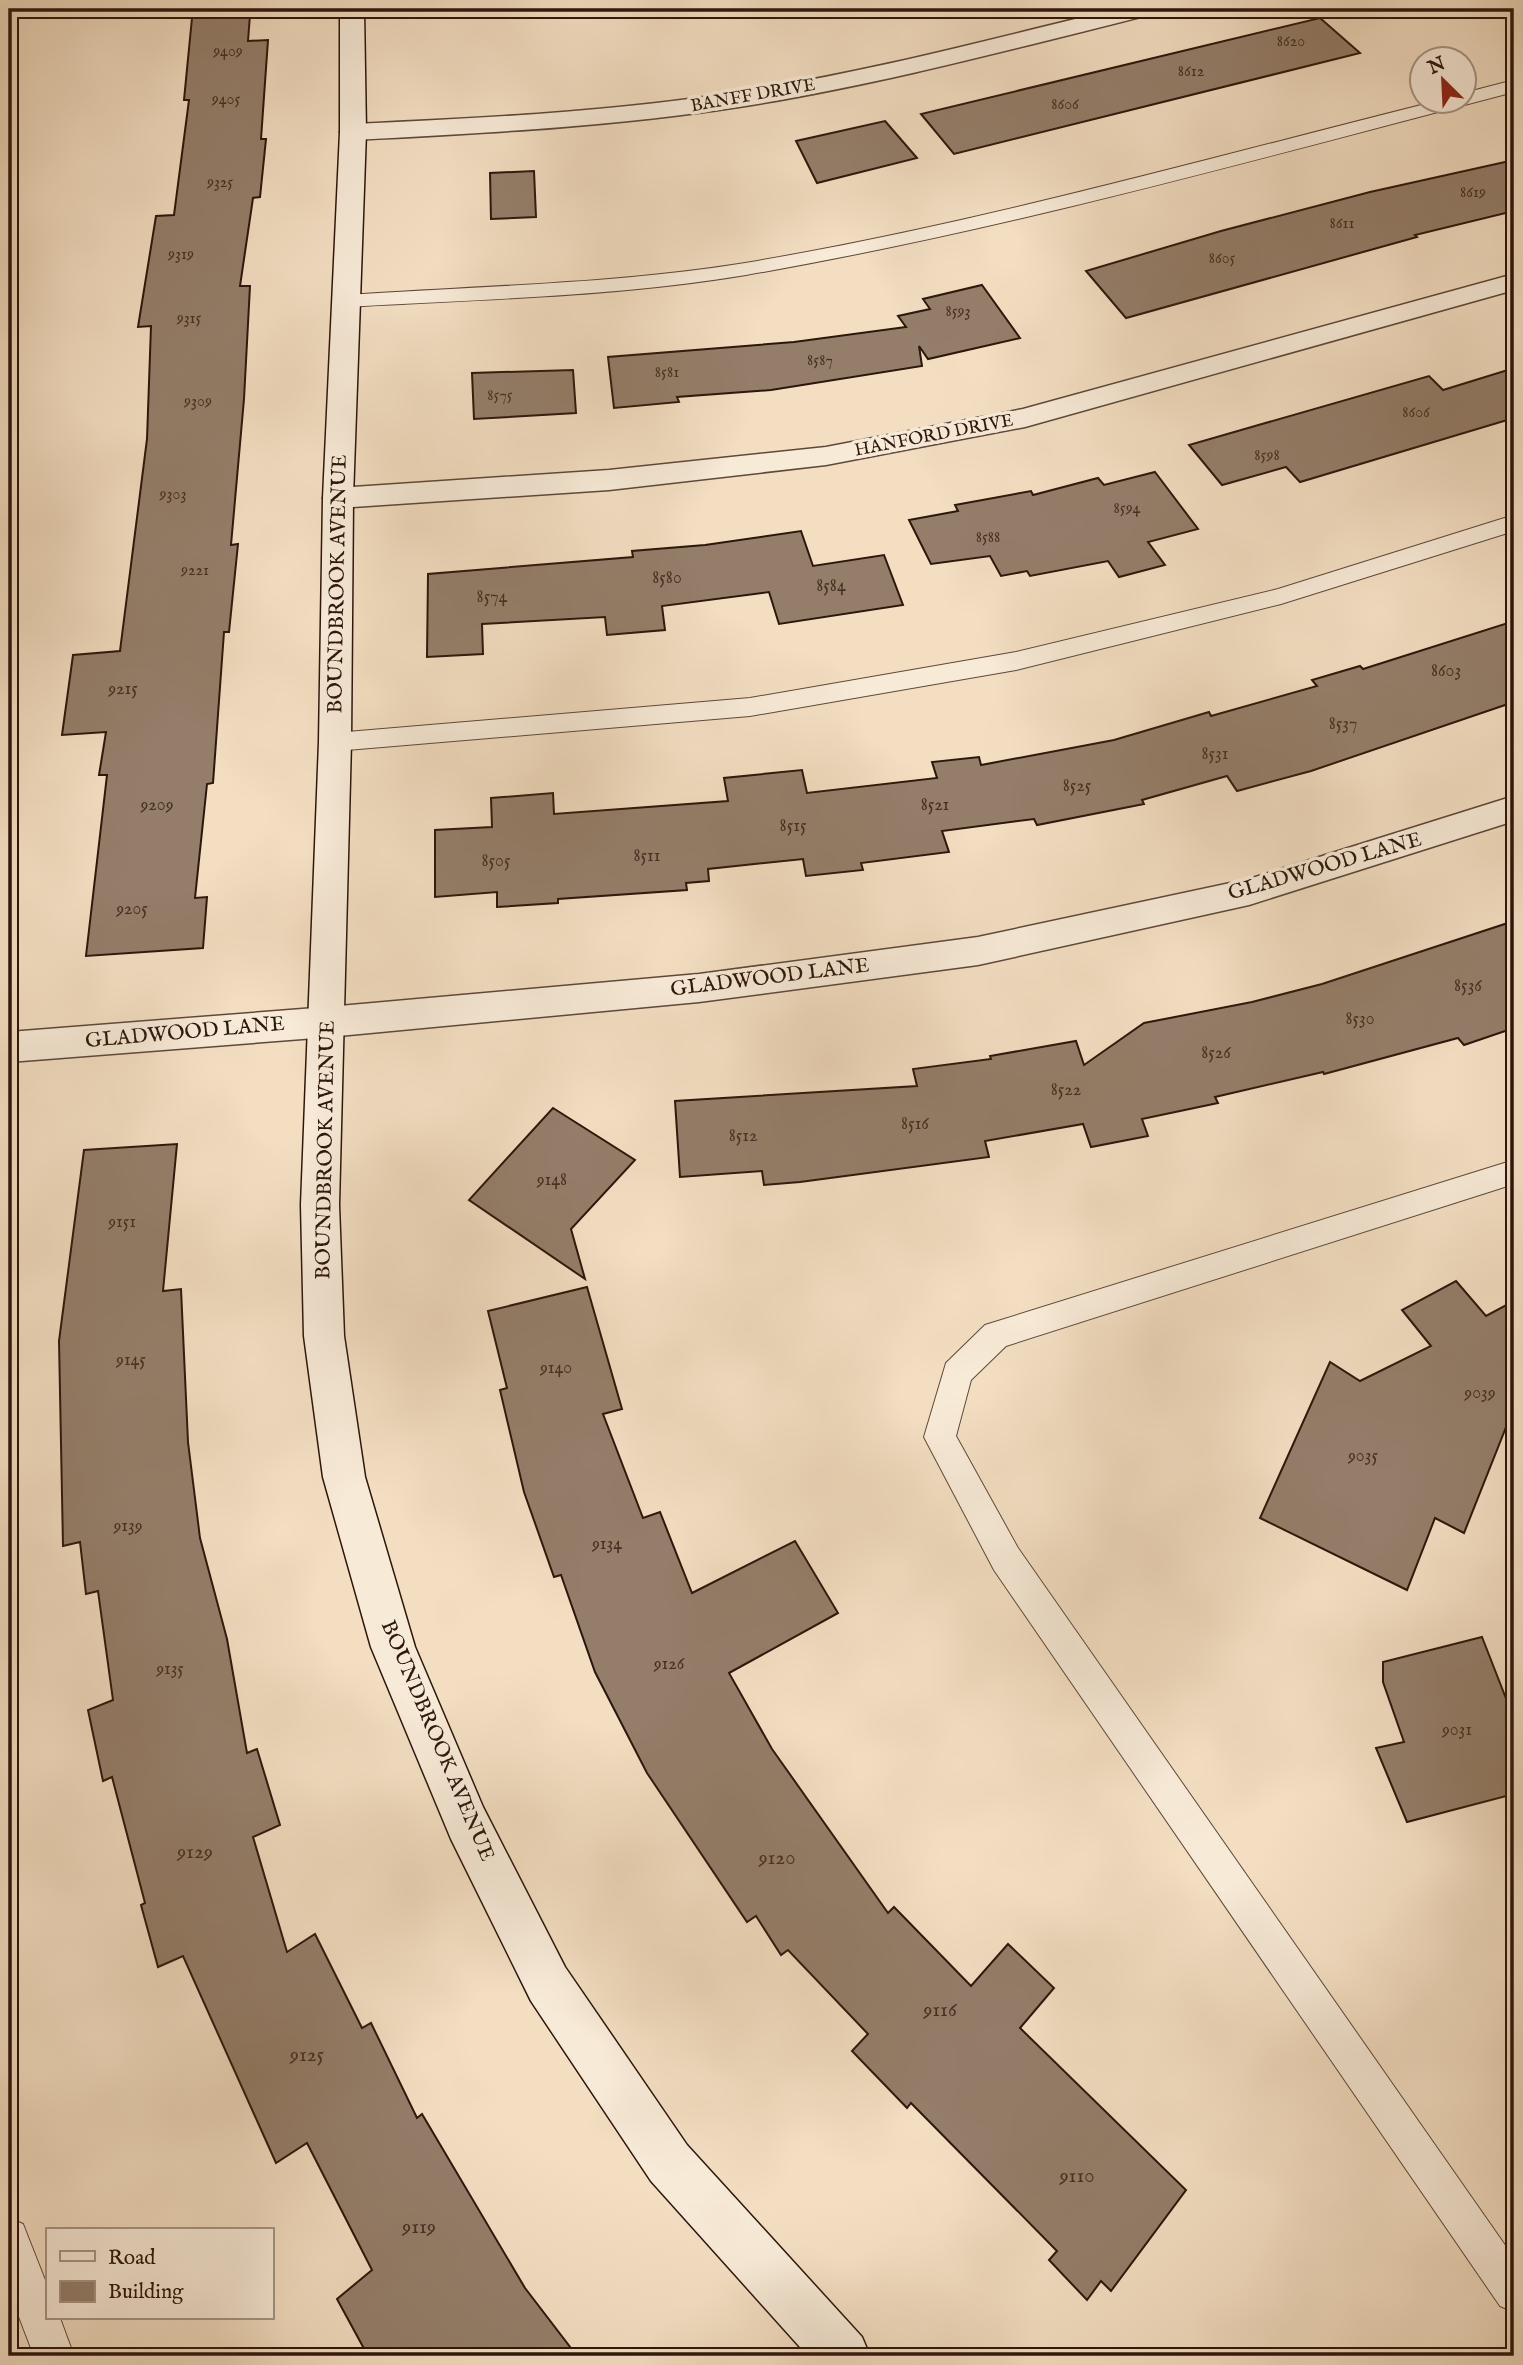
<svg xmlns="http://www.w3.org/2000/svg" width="1523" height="2365" font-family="'IM FELL English',serif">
<rect width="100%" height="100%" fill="#f3dec2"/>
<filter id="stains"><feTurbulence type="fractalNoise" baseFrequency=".00286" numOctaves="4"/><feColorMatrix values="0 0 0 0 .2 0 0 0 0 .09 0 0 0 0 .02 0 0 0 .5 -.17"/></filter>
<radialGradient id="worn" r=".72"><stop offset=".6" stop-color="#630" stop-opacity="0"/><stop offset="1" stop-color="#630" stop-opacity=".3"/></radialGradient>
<!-- building -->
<g fill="#947e6a" stroke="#2d160b" stroke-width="2">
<path d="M250,15L248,41L268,40L261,139H266L260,197L253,198L240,286H250L244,399L231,545L238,544L229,632H224L213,783L207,784L195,898L207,897L203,948L86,956L107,775H99L106,732L62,735L73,655L120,651L147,439L151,326L138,327L156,216L174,215L189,100H184L192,18Z"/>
<path d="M1320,18L1360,53L954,154L921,114Z"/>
<path d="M885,121L917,158L817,183L796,141Z"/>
<path d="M1514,160V211L1415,235L1417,237L1126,318L1086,271L1221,231L1370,192Z"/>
<path d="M534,171L536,217L491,219L490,173Z"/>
<path d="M982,285L1020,338L928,359L919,346L922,366L771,390L677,397L679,402L614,408L608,357L794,342L906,327L898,316L930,309L923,299Z"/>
<path d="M1514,368V418L1300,482L1286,467L1222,485L1189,445L1429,376L1443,390Z"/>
<path d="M573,370L576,413L474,419L472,373Z"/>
<path d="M1155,472L1198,529L1148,542L1165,565L1119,577L1108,561L1030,576L1027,571L1001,576L990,556L931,564L909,520L958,511L955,505L1031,491L1033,495L1098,478L1104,485Z"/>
<path d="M801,531L813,566L884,555L903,605L779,624L769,592L662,606L665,630L607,635L605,617L482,624L483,654L427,657L428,574L633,557L632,551L705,545Z"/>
<path d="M1514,621V702L1311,771L1237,791L1227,776L1142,800L1144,804L1037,825L1034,819L942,831L949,852L861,863L863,870L806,876L803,859L708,869L709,881L686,883L687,890L558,899V903L497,907V892L435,897V830L492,827L491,798L553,793L554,814L728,801L724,778L802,770L807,793L937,778L932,762L979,757L981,765L1114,740L1209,712L1211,716L1317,686L1312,680L1360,666L1363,669Z"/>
<path d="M1514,921V1028L1464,1045L1458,1038L1324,1074L1323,1072L1215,1097L1218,1103L1142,1119L1148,1136L1091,1147L1083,1124L985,1141L989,1157L800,1182L764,1185L762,1171L680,1177L675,1101L917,1086L913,1069L991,1059L990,1056L1076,1041L1084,1065L1144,1023L1252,1002L1322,984Z"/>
<path d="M553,1108L635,1160L571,1229L585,1279L469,1200Z"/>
<path d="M177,1144L163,1291L181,1289L188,1442L200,1538L227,1639L247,1753L257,1749L280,1825L253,1837L287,1952L315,1934L362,2028L371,2023L417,2118L422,2114L525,2288L577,2356H368L337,2299L372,2270L307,2143L276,2163L183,1956L158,1967L141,1905L145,1903L112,1777L103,1781L88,1710L113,1700L98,1591L86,1594L80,1542L63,1546L59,1341L84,1150Z"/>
<path d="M1456,1281L1486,1316L1514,1301V1407L1464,1533L1435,1518L1407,1590L1260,1518L1330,1362L1360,1381L1431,1346L1402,1310Z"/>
<path d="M587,1287L622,1409L603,1414L643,1518L660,1512L692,1593L795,1541L838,1613L729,1673L772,1749L888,1913L894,1907L971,1986L1008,1944L1054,1988L1020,2028L1186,2190L1111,2291L1101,2281L1087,2300L1049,2260L1057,2251L911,2103L907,2108L852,2051L868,2034L788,1950L781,1955L756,1916L747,1922L647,1773L595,1672L561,1575L554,1577L524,1492L500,1390L507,1388L488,1311Z"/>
<path d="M1482,1637L1514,1719V1794L1407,1822L1376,1748L1404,1742L1383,1682V1662Z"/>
</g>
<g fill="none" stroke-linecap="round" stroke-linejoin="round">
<!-- lane casing -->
<g stroke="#5e4839" stroke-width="2">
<g id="lane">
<path d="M1514,80V92C1261,158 1005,230 746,275C615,297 479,299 346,307L339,306L335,301L339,296L346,295C479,286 614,284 745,263C977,224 1205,159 1433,102H1464V93Z"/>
<path d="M1514,515V531L1281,604L1016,670L750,716L335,751L326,749L322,742L326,735L335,733L750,698L1016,652L1278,589Z"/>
<path d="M1514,1160V1184L1006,1346L971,1380L956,1436L1018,1548L1514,2258V2312L1500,2306L994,1570L924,1437L946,1363L985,1325Z"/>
<path d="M9,2218L23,2224L47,2285V2318H60L74,2356H34L9,2291Z"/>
</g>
</g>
<!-- street casing -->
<g stroke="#5e4839" stroke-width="3">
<g id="street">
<path d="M1116,9H1157L1153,14C1016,48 879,85 739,107C611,127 482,133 353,140L344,137L340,132L344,127L353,124C482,118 611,112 738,92C866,73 991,39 1116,9Z"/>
<path d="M1514,274V290L1025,427L826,465L609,490L338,508L327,505L323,498L327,491L338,488L609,470L826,447L1023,409Z"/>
<path d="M1514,796V821L1249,905L978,965L699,1002L328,1037L9,1062V1032L328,1007L699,974L978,937L1249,879Z"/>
</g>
</g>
<!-- secondary casing -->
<g stroke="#2d160b" stroke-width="3">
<path id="secondary" d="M340,9H364L366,132L353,498L351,742L339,1205L344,1336L365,1477L415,1647L483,1807L565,1967L687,2145L862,2337L870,2356H808L651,2181L531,2001L451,1839L371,1647L323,1477L304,1336L301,1205L319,742L323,498L340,132Z"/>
</g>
<!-- lane -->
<use href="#lane" fill="#f7ead7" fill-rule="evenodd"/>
<!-- street -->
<use href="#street" fill="#f7ead7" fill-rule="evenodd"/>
<!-- secondary -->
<use href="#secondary" fill="#f7ead7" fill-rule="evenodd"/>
</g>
<g text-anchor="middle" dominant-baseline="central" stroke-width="7" stroke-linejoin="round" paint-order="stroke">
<!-- far-number labels -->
<g font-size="16" fill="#473023">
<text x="1291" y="42">8620</text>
<text x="228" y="52">9409</text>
<text x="1191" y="72">8612</text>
<text x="226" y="100">9405</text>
<text x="1065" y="105">8606</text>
<text x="220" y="183">9325</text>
<text x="1473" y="193">8619</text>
<text x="1342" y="224">8611</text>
<text x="181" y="255">9319</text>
<text x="1222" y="259">8605</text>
<text x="958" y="312">8593</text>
<text x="189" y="319">9315</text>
<text x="820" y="361">8587</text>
<text x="667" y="373">8581</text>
<text x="500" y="396">8575</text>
<text x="198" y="402">9309</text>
<text x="1416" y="413">8606</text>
<text x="1267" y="456">8598</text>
<text x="173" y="495">9303</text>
<text x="1127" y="509">8594</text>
<text x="988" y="538">8588</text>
<text x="195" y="571">9221</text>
</g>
<!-- far-street labels -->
<g font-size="18" fill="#2d160b" stroke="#f7ead7">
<text transform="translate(753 96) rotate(-10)">BANFF DRIVE</text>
<text transform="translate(934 436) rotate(-11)">HANFORD DRIVE</text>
</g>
<!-- number labels -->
<g font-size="18" fill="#473023">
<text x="667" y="578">8580</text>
<text x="831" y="586">8584</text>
<text x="492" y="597">8574</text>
<text x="1446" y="671">8603</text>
<text x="123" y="689">9215</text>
<text x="1343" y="724">8537</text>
<text x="1215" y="754">8531</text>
<text x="1077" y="786">8525</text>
<text x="157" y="805">9209</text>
<text x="935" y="805">8521</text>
<text x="793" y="826">8515</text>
<text x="647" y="856">8511</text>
<text x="496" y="861">8505</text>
<text x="132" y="909">9205</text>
<text x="1468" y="986">8536</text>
<text x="1360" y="1019">8530</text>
<text x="1216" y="1053">8526</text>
<text x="1066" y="1090">8522</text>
<text x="915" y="1124">8516</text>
<text x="743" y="1136">8512</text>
<text x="552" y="1180">9148</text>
<text x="122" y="1222">9151</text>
<text x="131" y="1360">9145</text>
<text x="556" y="1368">9140</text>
<text x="1480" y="1393">9039</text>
<text x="1363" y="1456">9035</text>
<text x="128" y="1526">9139</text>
<text x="607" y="1544">9134</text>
<text x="669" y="1664">9126</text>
<text x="170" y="1669">9135</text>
<text x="1457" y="1730">9031</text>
</g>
<!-- street labels -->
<g font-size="21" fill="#2d160b" stroke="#f7ead7">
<text transform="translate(338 584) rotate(-89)">BOUNDBROOK AVENUE</text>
<text transform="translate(1325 867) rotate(-16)">GLADWOOD LANE</text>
<text transform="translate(770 978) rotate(-7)">GLADWOOD LANE</text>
<text transform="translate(185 1033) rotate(-5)">GLADWOOD LANE</text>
<text transform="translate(326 1150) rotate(-89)">BOUNDBROOK AVENUE</text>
<text transform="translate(437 1741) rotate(67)">BOUNDBROOK AVENUE</text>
</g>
<!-- near-number labels -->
<g font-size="21" fill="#473023">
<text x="195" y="1852">9129</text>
<text x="777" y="1858">9120</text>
<text x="940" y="2010">9116</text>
<text x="307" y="2055">9125</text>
<text x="1077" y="2176">9110</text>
<text x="419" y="2227">9119</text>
</g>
</g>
<!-- margin -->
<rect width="1523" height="2365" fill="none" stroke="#f3dec2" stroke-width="35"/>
<rect x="10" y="10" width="1502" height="2344" fill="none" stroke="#2d160b" stroke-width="3.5"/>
<rect x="18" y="18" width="1488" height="2330" fill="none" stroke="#2d160b" stroke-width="2"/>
<!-- legend -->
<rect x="46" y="2228" width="228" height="91" fill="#f7ead7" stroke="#a69585" stroke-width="2"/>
<rect x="60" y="2251" width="35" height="10" fill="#f7ead7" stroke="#a69585" stroke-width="2"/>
<text x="108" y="2264" font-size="21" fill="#2d160b">Road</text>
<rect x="60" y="2281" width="35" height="21" fill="#947e6a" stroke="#a69585" stroke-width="2"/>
<text x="108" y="2298" font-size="21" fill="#2d160b">Building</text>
<!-- north arrow -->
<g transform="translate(1443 80) rotate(336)"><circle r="33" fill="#f7ead7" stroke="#a69585" stroke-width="2"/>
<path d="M0-5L12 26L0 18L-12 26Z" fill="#8f2418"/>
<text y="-10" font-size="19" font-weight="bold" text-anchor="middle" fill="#2d160b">N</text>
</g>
<rect width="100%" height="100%" filter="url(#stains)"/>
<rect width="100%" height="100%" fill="url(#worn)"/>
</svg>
